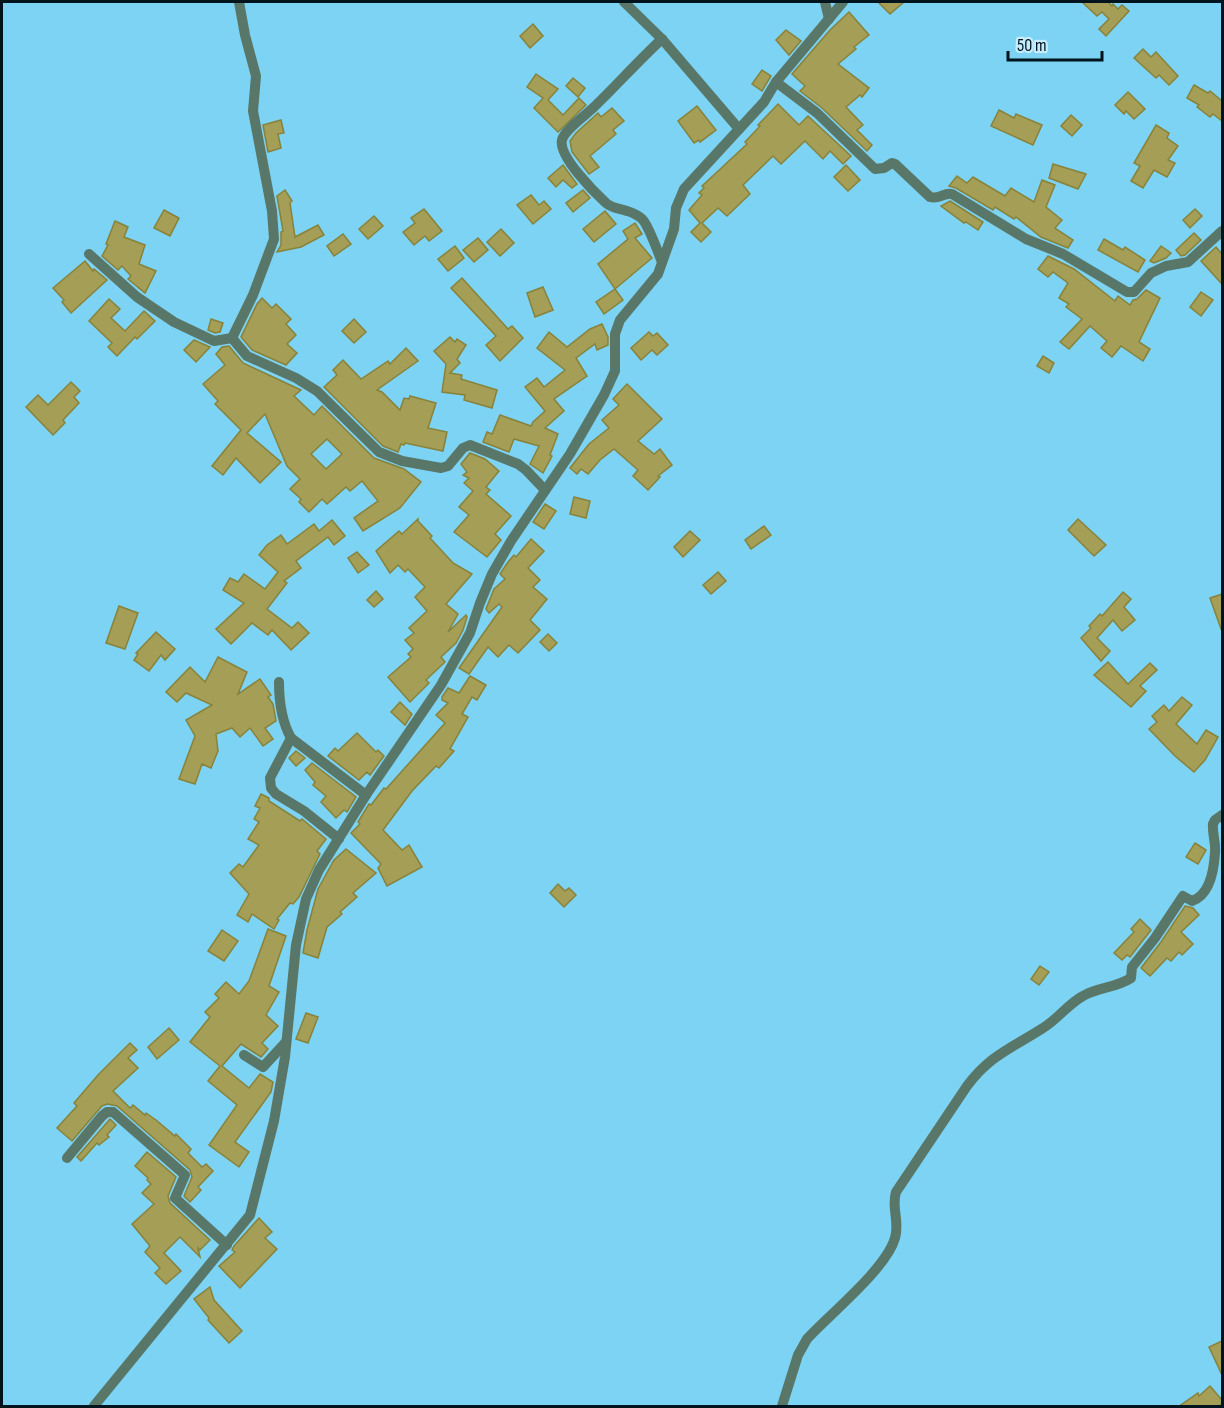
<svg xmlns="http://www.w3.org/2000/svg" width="1224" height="1408" font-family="'Sofia Sans Condensed',sans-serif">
<rect width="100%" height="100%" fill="#7dd3f3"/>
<!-- building -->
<g fill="#a49e56" stroke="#88823a" stroke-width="1.5" fill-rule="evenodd">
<path d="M878,2H904L890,14Z"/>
<path d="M1082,2H1111L1109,3L1112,6L1113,4L1118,9L1122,5L1129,11L1106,36L1099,29L1109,19L1102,12L1097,16Z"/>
<path d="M849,12L869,35L854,47L856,49L838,64L869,88L862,97L860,95L846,107L863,125L857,130L872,145L867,151L822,108L800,91L805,86L792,74L830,30Z"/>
<path d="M533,24L543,36L530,48L520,36Z"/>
<path d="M786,30L801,41L789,55L776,40Z"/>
<path d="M1143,49L1151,57L1156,52L1178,76L1169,85L1159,75L1156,78L1134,58Z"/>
<path d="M762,70L771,76L762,91L752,84Z"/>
<path d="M536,74L558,89L548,100L563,115L579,98L586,105L558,132L534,108L543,98L527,87Z"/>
<path d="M573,78L585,88L578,97L566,86Z"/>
<path d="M1194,85L1208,93L1210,91L1222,101V121L1213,114L1210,117L1197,107L1199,105L1187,98Z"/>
<path d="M1128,92L1145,109L1134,119L1126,111L1124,114L1115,105Z"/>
<path d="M778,104L799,125L808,116L851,156L843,164L830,151L823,159L805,141L781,164L773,156L743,185L750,194L727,216L718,208L702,223L711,232L701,242L691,232L700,223L689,210L702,195L699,193L704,188L702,186L747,144L745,142L760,126L758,125Z"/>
<path d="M697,106L716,130L700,142L699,140L694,143L678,121Z"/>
<path d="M612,108L624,121L613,130L616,134L590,156L599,167L589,174L572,152L570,141L576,133L598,113L601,117Z"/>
<path d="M999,110L1014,118L1016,114L1042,125L1033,145L991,126Z"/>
<path d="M1071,115L1082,125L1072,136L1061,126Z"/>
<path d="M281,120L284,133L278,134L281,148L268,152L263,125Z"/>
<path d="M1156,125L1169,133L1167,138L1178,146L1168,160L1175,163L1167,177L1154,170L1143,188L1131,181L1140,166L1134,163Z"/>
<path d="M1053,164L1086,174L1078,189L1049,178Z"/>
<path d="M563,165L577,184L572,188L563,180L556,187L548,178Z"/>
<path d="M846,165L860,180L848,191L834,177Z"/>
<path d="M957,176L967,183L973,177L1005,196L1011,188L1034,202L1042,180L1055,185L1046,207L1062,220L1055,228L1073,240L1068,248L1041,237L1016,217L1014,219L995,207L993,210L956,188L949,186Z"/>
<path d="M285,190L292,201L290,203L295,237L318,225L324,235L301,247L277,252L281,245V232L283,231L277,196Z"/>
<path d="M583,190L590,198L573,212L566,203Z"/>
<path d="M531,195L539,205L544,201L551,209L533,224L517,205Z"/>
<path d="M950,201L983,222L978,230L966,222L964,223L941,206Z"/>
<path d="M424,209L442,231L429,241L425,236L414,245L403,232L415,223L411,218Z"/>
<path d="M1195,209L1202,216L1190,228L1183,220Z"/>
<path d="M164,210L179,218L170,236L154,228Z"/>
<path d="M605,211L616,224L594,242L583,229Z"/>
<path d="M374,216L383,226L368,239L359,229Z"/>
<path d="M115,221L128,227L124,237L145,245L139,264L156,271L145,293L128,279L131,276L122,266L118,270L102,256L108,245L106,244Z"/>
<path d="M635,223L642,234L635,238L652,258L615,289L598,264L628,239L623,231Z"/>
<path d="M501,229L514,243L500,256L487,242Z"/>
<path d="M1194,233L1201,240L1185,255L1181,256L1176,250Z"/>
<path d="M343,234L351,244L334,256L327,246Z"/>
<path d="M478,238L488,250L474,262L463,250Z"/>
<path d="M1104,239L1123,250L1125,247L1145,260L1138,272L1098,250Z"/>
<path d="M455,246L464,258L448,271L438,259Z"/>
<path d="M1161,246L1171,253L1166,258L1154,263L1150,261Z"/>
<path d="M1216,247L1222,254V284L1201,261Z"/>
<path d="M1048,256L1074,269L1115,301L1118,296L1130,305L1133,300L1137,299L1146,290L1160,298L1139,342L1150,349L1143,361L1121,346L1112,357L1101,348L1107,341L1090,326L1069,349L1060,342L1082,319L1066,307L1069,304L1059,298L1068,283L1053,272L1048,277L1038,269Z"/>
<path d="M85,261L93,271L94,269L107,280L71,313L62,302L64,300L53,288Z"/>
<path d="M462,278L508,329L512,326L523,338L500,361L486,345L496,336L451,288Z"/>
<path d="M543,287L553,310L535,317L527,293Z"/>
<path d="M615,289L623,300L604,314L596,302Z"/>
<path d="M1201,292L1213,300L1201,316L1190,307Z"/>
<path d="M262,298L272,308L276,304L291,319L286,324L296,335L287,344L297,353L286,365L252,350L241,337L257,304Z"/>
<path d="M109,299L120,309L111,318L125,331L144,311L155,321L137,339L135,337L117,356L108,347L112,343L89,321Z"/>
<path d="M211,319L223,323L220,332L215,333L208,330Z"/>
<path d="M354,319L366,332L354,343L342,331Z"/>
<path d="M602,324L608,337V345L597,350L595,344L576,358L587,376L554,399L564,411L545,428L558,434L550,455L552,456L543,473L530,464L539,446L514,439L509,452L483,442L487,432L492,434L500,415L531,426L533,422L545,411L525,387L537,378L544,387L565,370L537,348L549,332L567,347L590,329Z"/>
<path d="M649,332L653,336L657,333L668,345L657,355L652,350L641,360L631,348Z"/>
<path d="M450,337L455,342L457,339L466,345L457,359L460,363L450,373L462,375L461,379L497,390L492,408L464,400L465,395L442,392L446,364L434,351Z"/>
<path d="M194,340L210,347L196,362L184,350Z"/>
<path d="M229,346L243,363L301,390L294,396L314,415L322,406L374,458L404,469L421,482L400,508L363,531L354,518L378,501L362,481L350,491L346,487L327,504L322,499L309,512L299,502L301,499L290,489L300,479L287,466L265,414L247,433L281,462L260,483L236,458L223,475L212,466L241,430L215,404L218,401L203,384L225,365L216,354L222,347ZM327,439L342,454L326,469L311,454Z"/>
<path d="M406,348L418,361L377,390L382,392L400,410L404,398L409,399L410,396L436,403L428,428L447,432L443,451L405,443L404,445L401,444L398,452L383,446L324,387L337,375L333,370L343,360L361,379L388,361L390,364Z"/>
<path d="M1043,356L1054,363L1049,373L1037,366Z"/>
<path d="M71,382L80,391L74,397L79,403L63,420L65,423L53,435L26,407L38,395L48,405Z"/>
<path d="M627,384L662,419L638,441L654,454L660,449L672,465L658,476L660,477L648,490L633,476L638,470L614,449L600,460L588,474L581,469L577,474L570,468L589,444L609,428L602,420L619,405L613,399Z"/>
<path d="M470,453L485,459L499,471L486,487L490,490L486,494L511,516L495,534L501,540L487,557L454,532L469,515L459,507L473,491L464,483L469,478L463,475L467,472L461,464Z"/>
<path d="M574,497L590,501L586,518L570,514Z"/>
<path d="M545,504L556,511L544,529L533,522Z"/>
<path d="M418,519V521L432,536L430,538L453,563L472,574L446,604L458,614L448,632L466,615L467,617L463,630L456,643L441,657L445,662L426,680L429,683L410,702L388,677L411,657L408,654L413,649L405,640L414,633L409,628L427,611L415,597L425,587L408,569L405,572L398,565L390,573L376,551L399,531L402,534Z"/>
<path d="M1078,519L1106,545L1094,556L1068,530Z"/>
<path d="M332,520L345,536L334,545L328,537L296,561L301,568L284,581L287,583L267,609L292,628L298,622L309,633L291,650L272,630L268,635L252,623L231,644L216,629L244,603L223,590L230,578L238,582L244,574L265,589L278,572L259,555L267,545L281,535L287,544L314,524L319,531Z"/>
<path d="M764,526L771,535L751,549L745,540Z"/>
<path d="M690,531L700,540L683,557L674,547Z"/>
<path d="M531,539L544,551L528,568L540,580L533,587L547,599L530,620L540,630L518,653L509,645L498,657L488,647L469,674L459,668L502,607L499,604L489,613L486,609L494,589L505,579L500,574L508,562L514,555L516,557Z"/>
<path d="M357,552L369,565L358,573L348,558Z"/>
<path d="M718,572L726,581L711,594L703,585Z"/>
<path d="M376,591L383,599L374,607L367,600Z"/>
<path d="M1123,592L1131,599L1124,607L1135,620L1122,631L1113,620L1097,638L1110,651L1101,661L1081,638L1091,628L1089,626L1100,614L1102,616Z"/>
<path d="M1222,594V628L1221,629L1210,598Z"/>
<path d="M119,606L138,613L125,649L106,643Z"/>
<path d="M156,632L175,649L165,660L161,655L149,671L134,660L138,654L136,653Z"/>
<path d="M548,634L557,643L549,651L540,642Z"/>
<path d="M218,657L247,672L238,694L260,679L271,695L268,697L273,704L276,721L265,728L273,739L263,746L250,728L240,737L232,728L216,734L218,751L211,768L202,764L195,784L179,779L195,736L186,720L212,705L186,693L177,702L166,692L190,667L205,682Z"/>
<path d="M1108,662L1128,684L1150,663L1157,670L1140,686L1146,691L1131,707L1094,675Z"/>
<path d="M470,676L486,685L477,700L472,697L462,714L468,717L450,749L454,751L439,768L436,766L412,791L383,830L402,850L409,845L422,867L387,886L378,868L381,864L351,833L360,824L358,822L369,804L371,805L384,788L386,789L445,723L436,715L448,703L442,700V697L448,688L459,693Z"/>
<path d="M1182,697L1192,705L1176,724L1197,744L1206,730L1218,737L1205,760L1194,772L1175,756L1149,729L1157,722L1152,716L1164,705L1169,711Z"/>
<path d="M400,702L412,714L405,725L391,712Z"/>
<path d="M357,733L376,752L378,750L384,756L370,775L367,772L359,780L328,756L335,748L338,751Z"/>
<path d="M296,751L305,758L296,766L289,758Z"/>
<path d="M312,763L356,797L347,812L344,810L336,818L321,802L326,796L313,785L315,782L305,770Z"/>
<path d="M261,794L269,798V801L300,821L302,819L326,839L317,851L320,854L299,897L293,904L290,903L277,919L279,920L274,929L252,914L248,922L237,915L249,894L230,873L239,864L243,867L259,845L248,839L259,822L254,819L260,808L255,806Z"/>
<path d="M1195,843L1206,850L1198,864L1186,857Z"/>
<path d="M346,849L376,873L353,893L357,897L340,912L342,914L327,927L318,958L303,953L307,930L318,889L334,860Z"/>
<path d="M558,884L565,891L569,888L576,895L564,907L550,893Z"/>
<path d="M1185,906L1193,908L1199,915L1181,932L1193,944L1182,955L1179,952L1171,961L1167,958L1150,976L1141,968L1161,942Z"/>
<path d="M1140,919L1151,930L1130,957L1127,955L1122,960L1114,953L1134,932L1131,929Z"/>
<path d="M268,929L286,936L269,986L279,992L266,1015L278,1026L262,1043L268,1049L261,1057L241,1044L222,1066L249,1088L260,1074L273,1082L271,1092L235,1142L249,1152L239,1167L209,1145L237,1105L208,1081L220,1066L190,1042L210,1017L205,1012L219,998L215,994L226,982L239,994L249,981Z"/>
<path d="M222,930L238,941L224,961L208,951Z"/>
<path d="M1040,966L1049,972L1039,985L1031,979Z"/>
<path d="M306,1013L318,1017L308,1043L296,1039Z"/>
<path d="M169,1028L179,1040L157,1059L148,1047Z"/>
<path d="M130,1043L137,1050L128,1058L138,1068L113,1091L130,1108L133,1105L145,1115L146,1113L156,1120L175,1136L176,1134L191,1149L188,1153L202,1167L206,1164L213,1171L198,1187L201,1190L190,1202L184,1196L192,1177L190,1170L117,1106L107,1104L102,1106L72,1141L57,1128L77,1106L74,1103L98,1075Z"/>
<path d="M110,1119L116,1125L107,1135L109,1137L99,1145L97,1143L81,1161L77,1157Z"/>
<path d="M147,1152L176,1177L168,1196L170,1203L210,1240L200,1250L198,1248L200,1257L180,1237L164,1253L181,1271L166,1284L155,1273L160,1268L145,1252L150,1246L132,1224L154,1204L142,1193L151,1184L147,1180L148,1178L135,1166Z"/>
<path d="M259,1218L272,1232L265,1238L277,1249L240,1288L219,1266L235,1252L232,1250L234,1246Z"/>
<path d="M210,1287L214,1300L242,1331L229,1343L208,1320L209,1318L194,1299Z"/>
<path d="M1222,1341V1375L1209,1347Z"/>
<path d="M1210,1386L1222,1400V1403L1218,1407H1178L1198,1393L1199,1396Z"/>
</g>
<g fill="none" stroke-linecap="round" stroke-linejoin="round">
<!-- minor -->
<g stroke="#587768" stroke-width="10">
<path d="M239,2L245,35L256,76L253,111L272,211L274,239L253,295L232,338L247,356L296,378L317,391L379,452L402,461L441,468L448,466L463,448L470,445L518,464L526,470L545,490"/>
<path d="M624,2L662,39L739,129"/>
<path d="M825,2L829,19"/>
<path d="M662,39C638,61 617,85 594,107C586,115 564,130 562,140C558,156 595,193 606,203C613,209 619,208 627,211C631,212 640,216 643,220C650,229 657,250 662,262"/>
<path d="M776,82L817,113L875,169L884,168L892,163L895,164L930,197C939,200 944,192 952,194L1026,239L1063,254L1127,292H1134L1151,273L1166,266L1188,262L1222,231"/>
<path d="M89,254L137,297L174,322L214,341L232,338"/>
<path d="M279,682C279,700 282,722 291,738L366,795"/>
<path d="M291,738L270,778L271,788L276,794L304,811L339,839"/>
<path d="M244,1055L263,1067L286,1042"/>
<path d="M67,1158L102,1116L107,1112H113L185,1175L175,1198L227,1245"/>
<path d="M94,1406L250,1215L274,1121L285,1057L296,945L306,899L319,870L366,795L441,685L470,633L480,603L492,574L511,541L570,454L604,395L615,371V334L620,320L658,274L674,229L676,208L684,189L764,102L776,82L843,2"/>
<path d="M782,1406L798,1355L807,1339C831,1313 886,1269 895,1238C900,1222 891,1207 896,1192L967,1086C990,1055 1012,1048 1043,1028C1058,1019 1068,1004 1083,996C1098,987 1116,988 1131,978L1132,967L1155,938L1183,896L1192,901C1210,895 1214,870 1215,852C1216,843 1212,833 1213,824L1215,820L1222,815"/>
</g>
</g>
<!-- border -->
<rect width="1224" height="1408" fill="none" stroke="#00141d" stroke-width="6"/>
<!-- scale -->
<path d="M1008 51v9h94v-9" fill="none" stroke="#00141d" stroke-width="3"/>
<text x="1017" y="51" font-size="18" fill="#00141d" stroke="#c5edfd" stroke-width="4.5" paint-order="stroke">50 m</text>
</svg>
